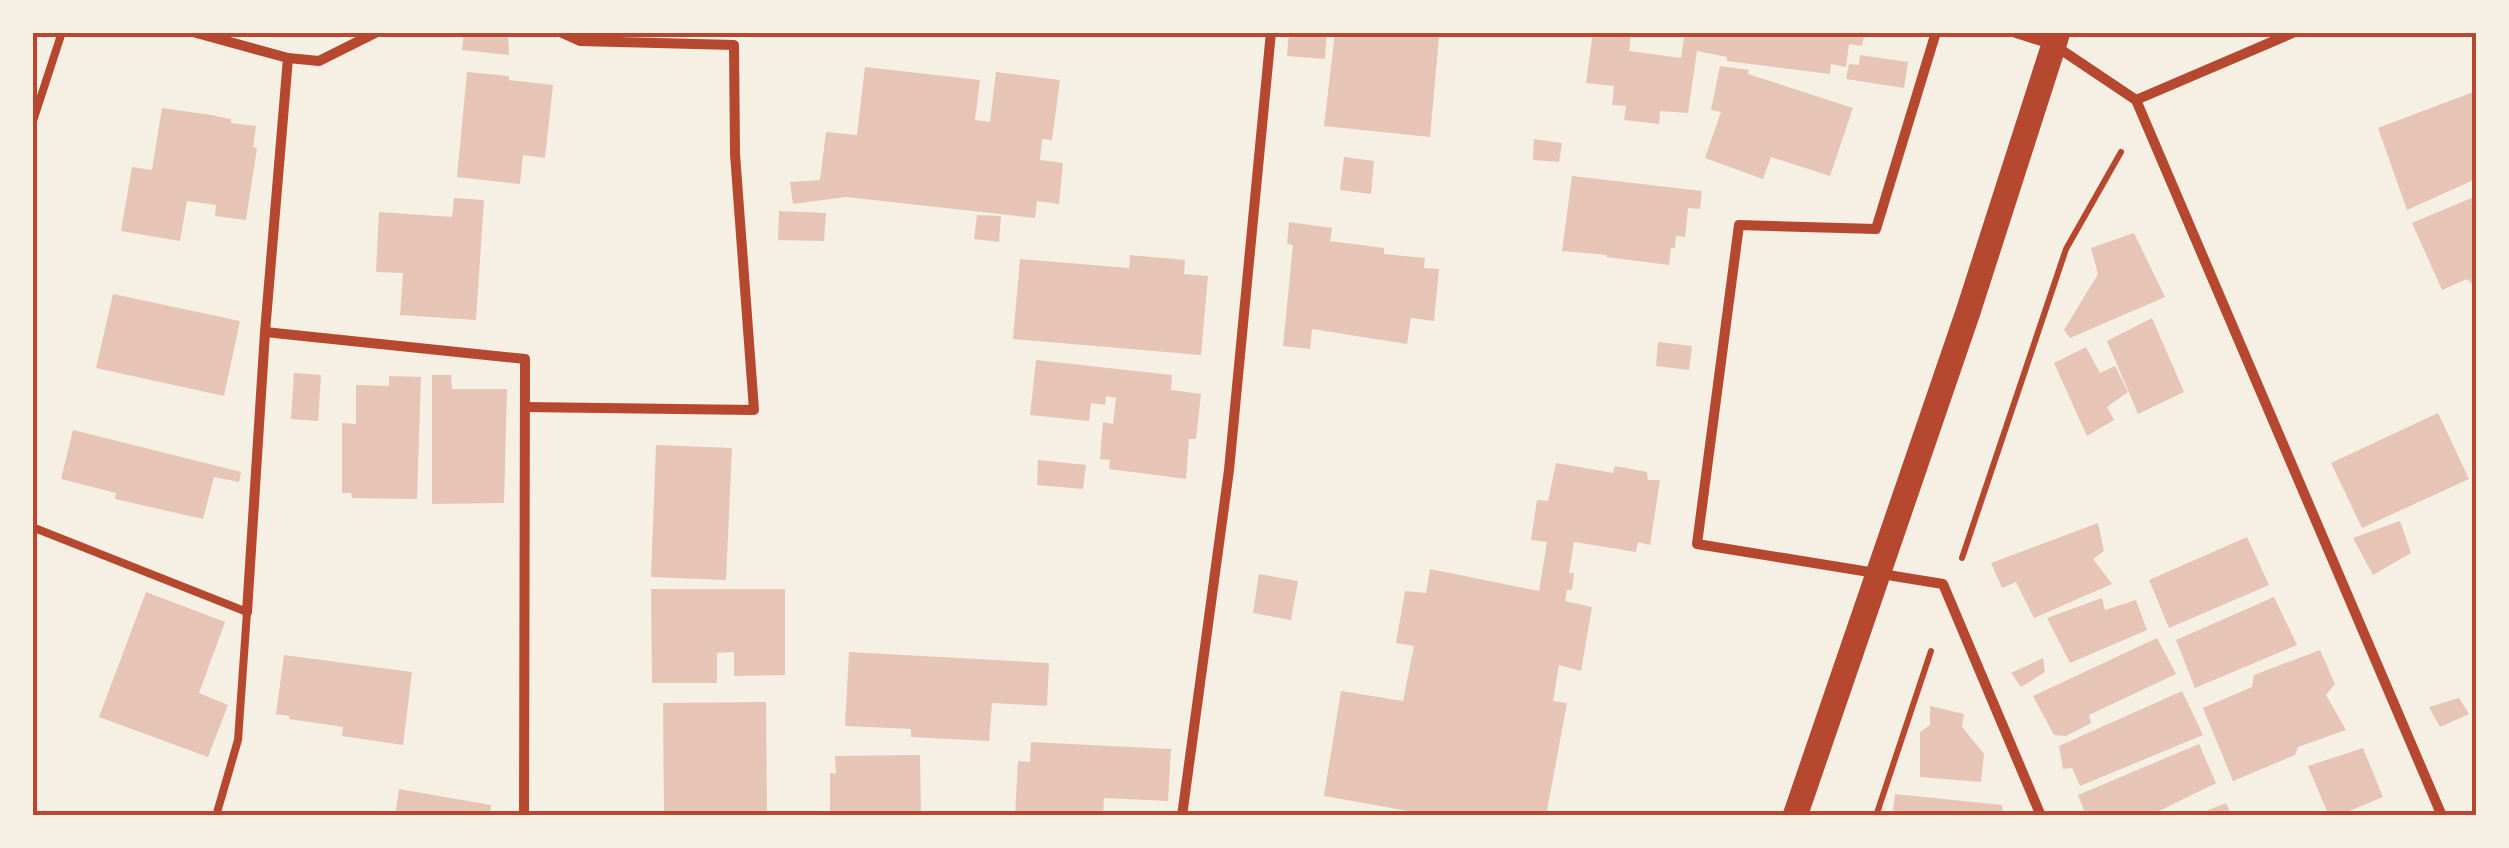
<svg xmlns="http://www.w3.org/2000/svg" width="2509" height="848" font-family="'Sofia Sans Condensed',sans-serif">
<rect width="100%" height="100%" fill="#f6efe4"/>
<!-- building -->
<g fill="#e6c5b7">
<path d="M464,32H508L509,55L462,50Z"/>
<path d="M1289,32H1327L1325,59L1287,56Z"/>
<path d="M1335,32H1393L1439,37L1430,137L1324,126Z"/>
<path d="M1593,32H1631L1629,51L1681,58L1685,32H1865L1862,46L1849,44L1846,67L1831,64L1830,74L1727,61V57L1697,51L1688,113L1660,111L1659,124L1624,120L1626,106L1612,105L1614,86L1586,83Z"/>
<path d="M1860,55L1908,62L1904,88L1846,79L1849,64L1859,65Z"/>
<path d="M1720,66L1749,70L1748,74L1853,108L1830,176L1771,157L1763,179L1705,158L1721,112L1711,110Z"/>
<path d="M865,67L980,80L975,120L990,122L996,72L1060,80L1052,140L1042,139L1040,160L1063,163L1059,204L1037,201L1035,218L846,197L793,204L790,182L820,180L826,132L857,135Z"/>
<path d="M467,72L509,76V80L553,85L545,158L523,155L520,184L457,177Z"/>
<path d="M2476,91V179L2407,210L2378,128Z"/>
<path d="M162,108L211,115L231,119V123L256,126L253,147L257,148L246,220L215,216L216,205L187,201L180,241L121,231L132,167L152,170Z"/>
<path d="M1534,139L1562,143L1559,162L1533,160Z"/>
<path d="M1344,157L1374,161L1371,194L1340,190Z"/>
<path d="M1572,176L1702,191L1700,209L1688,208L1685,237L1676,236L1675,248H1671L1669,265L1606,257L1607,255L1562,251Z"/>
<path d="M2476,196V283L2473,285L2467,279L2442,290L2412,223Z"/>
<path d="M454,198L484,200L476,320L400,315L403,273L376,272L379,212L452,217Z"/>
<path d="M779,211L826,213L824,241L778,240Z"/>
<path d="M977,215L1001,216L999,242L974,239Z"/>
<path d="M1289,222L1332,228L1330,241L1384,248V254L1425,258L1424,268L1439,269L1434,321L1411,318L1407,344L1312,329L1310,349L1283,346L1293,245L1287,244Z"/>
<path d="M2134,233L2165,297L2070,338L2064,330L2098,274L2091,248Z"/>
<path d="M1130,255L1185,260L1184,274L1208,276L1201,355L1013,339L1020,259L1129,268Z"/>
<path d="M113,294L240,321L224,396L96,368Z"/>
<path d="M2152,318L2184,392L2138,414L2107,341Z"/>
<path d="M1658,342L1692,346L1689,370L1656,366Z"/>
<path d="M2086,347L2100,373L2115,366L2128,392L2107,407L2114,420L2087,436L2054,363Z"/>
<path d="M1036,360L1172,375L1171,390L1201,394L1196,439H1189L1186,479L1109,469L1110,460L1100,459L1103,422L1113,424L1116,398L1106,396L1105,405L1091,403L1089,421L1030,415Z"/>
<path d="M294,373L321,375L318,421L291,419Z"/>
<path d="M432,375H451L452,389H507L504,503L432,504Z"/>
<path d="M389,376L421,377L417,499L352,498L351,493H342V423L356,424V385L389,386Z"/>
<path d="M2438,413L2469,479L2362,528L2331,463Z"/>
<path d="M73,430L241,472L239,482L214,477L203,519L115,499L116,493L61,479Z"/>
<path d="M656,445L732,448L726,580L651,577Z"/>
<path d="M1038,460L1086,465L1083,489L1037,485Z"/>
<path d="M1556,463L1613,473L1615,466L1647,472L1648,480H1660L1650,545L1638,542L1636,552L1574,542L1569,573H1574L1572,590H1567L1565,601L1592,607L1581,671L1559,665L1553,701L1567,703L1546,816H1436L1324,796L1341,691L1403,701L1414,646L1396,643L1405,591L1426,593L1430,569L1539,591L1547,542L1531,540L1537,500L1548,501Z"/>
<path d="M2400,521L2411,553L2373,575L2353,538Z"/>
<path d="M2098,523L2104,551L2093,559L2112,584L2034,618L2016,582L2002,588L1991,563Z"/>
<path d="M2247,537L2269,585L2169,628L2149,580Z"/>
<path d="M1259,574L1298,581L1291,620L1253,613Z"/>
<path d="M651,589H785V675L734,676V652L717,653V683H652Z"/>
<path d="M146,592L225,622L199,693L228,705L208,757L99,717Z"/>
<path d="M2274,597L2297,645L2195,688L2176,640Z"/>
<path d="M2102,598L2105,610L2136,600L2147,630L2070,663L2047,618Z"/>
<path d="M2157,638L2176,674L2089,715L2091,723L2066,736L2054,735L2033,696Z"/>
<path d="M2320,650L2335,684L2326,695L2346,730L2298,747L2295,755L2233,781L2203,708L2252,687L2254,675Z"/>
<path d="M849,652L1049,663L1047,706L992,703L989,741L911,737V729L845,726Z"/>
<path d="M284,655L412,672L403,745L342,736L343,727L289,719V716L276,714Z"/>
<path d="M2043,658L2045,672L2021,687L2011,673Z"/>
<path d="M2182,691L2203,735L2080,786L2072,768L2063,769L2059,746Z"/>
<path d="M2459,698L2469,714L2440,727L2429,707Z"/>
<path d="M766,702L767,816H664L663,703Z"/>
<path d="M1930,706L1964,714L1962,727L1984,754L1981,782L1920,777V732L1930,725Z"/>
<path d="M1031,742L1171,749L1168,801L1104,798L1103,816H1015L1018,761L1030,762Z"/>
<path d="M2199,744L2216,783L2149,816H2086L2078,795Z"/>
<path d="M2363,748L2383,797L2337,816H2329L2308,766Z"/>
<path d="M920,755L921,816H830V773L836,774L835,756Z"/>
<path d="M399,789L491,805L490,816H395Z"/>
<path d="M1895,794L2002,805L2003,816H1897L1898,811L1893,810Z"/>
<path d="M2226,803L2232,816H2196V815Z"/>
</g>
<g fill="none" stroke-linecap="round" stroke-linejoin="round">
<!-- path -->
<g stroke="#b5482f" stroke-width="6">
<path d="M1962,558L2066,249L2121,152"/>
<path d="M1876,816L1931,651"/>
</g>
<!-- service -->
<g stroke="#b5482f" stroke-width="8">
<path d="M32,124L62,32"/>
<path d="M32,527L247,612L238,740L216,816"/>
</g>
<!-- minor -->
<g stroke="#b5482f" stroke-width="10">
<path d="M193,32L288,58L319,61L377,32"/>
<path d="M1936,32L1876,229L1739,225L1697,544L1943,584L2041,816"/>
<path d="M2013,32L2054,45L2136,100L2295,32"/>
<path d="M2136,100L2442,816"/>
<path d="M265,332L525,359L524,816"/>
<path d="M525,407L754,410L735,154L734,45L580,41L560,32"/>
<path d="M247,612L265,332L288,58"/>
<path d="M1182,816L1229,470L1271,32"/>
</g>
<!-- primary -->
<path stroke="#b5482f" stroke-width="25" d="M1795,816L1968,312L2058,32"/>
</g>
<!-- border -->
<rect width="2509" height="848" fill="none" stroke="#f6efe4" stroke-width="70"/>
<rect x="35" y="35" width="2439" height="778" fill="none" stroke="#b5482f" stroke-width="4"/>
</svg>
